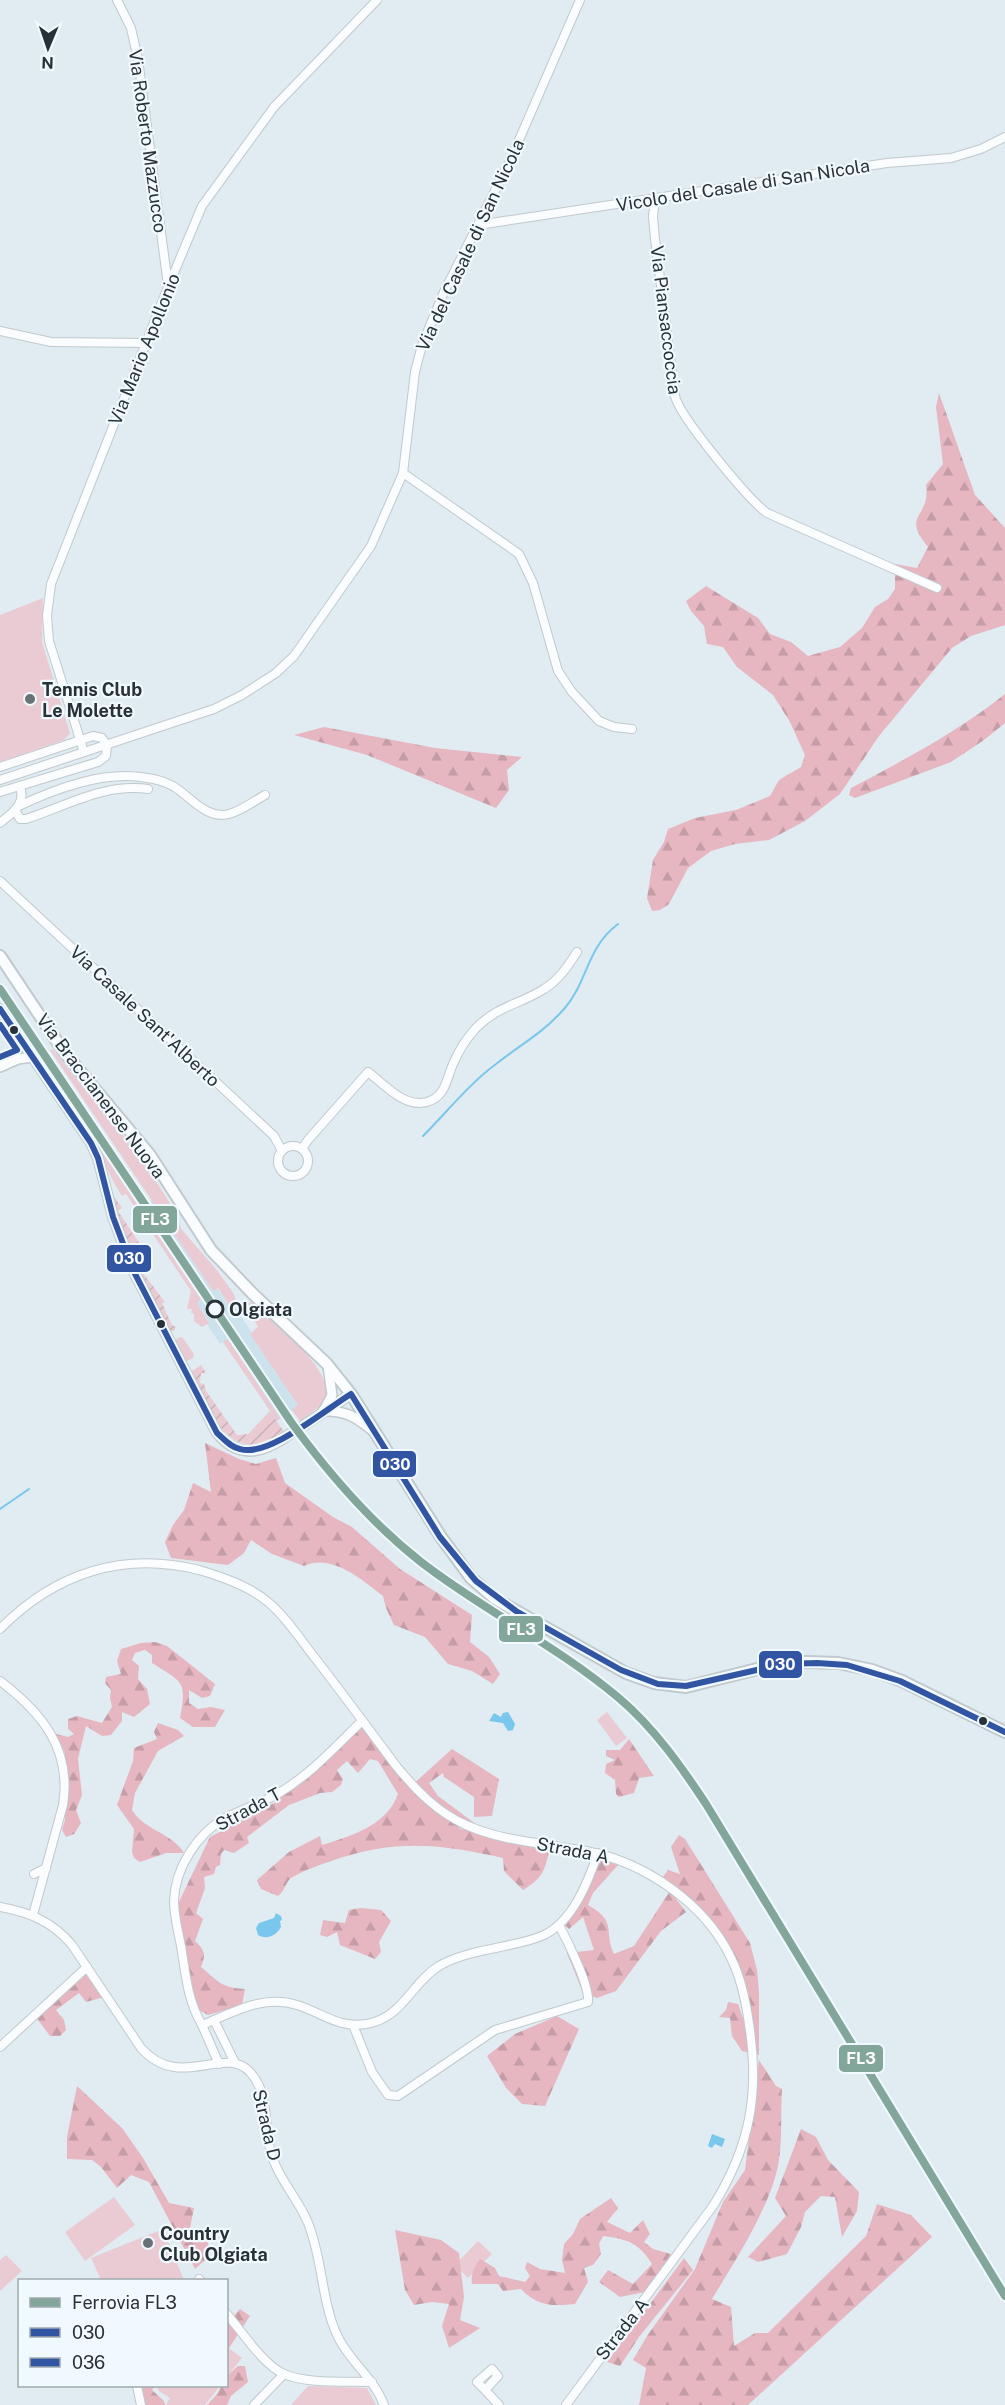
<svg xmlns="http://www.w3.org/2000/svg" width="1005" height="2405" font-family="'Public Sans',sans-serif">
<defs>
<pattern id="forest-firs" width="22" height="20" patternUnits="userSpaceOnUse" patternTransform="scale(1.5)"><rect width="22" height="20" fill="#e6b6c1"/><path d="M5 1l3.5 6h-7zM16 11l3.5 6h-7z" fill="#c59da6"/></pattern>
<pattern id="garden-furrows" width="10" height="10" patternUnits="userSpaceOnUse" patternTransform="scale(1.5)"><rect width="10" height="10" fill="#eacbd3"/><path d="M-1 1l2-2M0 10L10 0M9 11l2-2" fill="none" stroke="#c9afb6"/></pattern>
</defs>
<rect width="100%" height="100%" fill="#e0ecf2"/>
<!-- built -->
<path fill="#cce2ec" d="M152,1200L212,1290L217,1288L229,1305H234L252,1333L250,1334L299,1406L277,1421L223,1342L220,1344L207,1324L208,1320L196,1302L201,1299L140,1208Z"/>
<!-- green -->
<g fill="#eacbd3">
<path d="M43,598L42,642L70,733L64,740L0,762V615Z"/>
<path d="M52,1049L139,1155L168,1200L182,1230L216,1269L234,1294L237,1304L235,1307L229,1305L218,1288L213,1291L50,1050Z"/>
<path d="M99,1147L201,1299L197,1303L209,1323L202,1327L194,1321V1314L191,1313L192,1309H187L191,1291L126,1194L122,1196C112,1180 105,1166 99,1147Z"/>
<path d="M248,1302L253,1303C280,1329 323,1359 329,1396L323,1404L300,1421L292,1410L298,1405L250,1334L258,1327L246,1307Z"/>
<path d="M180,1337H182L194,1354L193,1358L187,1361H184L174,1341Z"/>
<path d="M228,1339L280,1418L277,1421L223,1342Z"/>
<path d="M607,1712L627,1738L616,1746L597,1720Z"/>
<path d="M114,2197L135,2225L85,2261L65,2232Z"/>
<path d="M163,2229L184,2280H101L91,2258Z"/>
<path d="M478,2241L492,2254L468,2278L455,2265Z"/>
<path d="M6,2255L22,2271L0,2291V2260Z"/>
<path d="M226,2346L242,2358L227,2377H226Z"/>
<path d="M156,2386H220L205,2405H166L170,2398L159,2391Z"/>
<path d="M308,2386L367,2388L376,2405H291Z"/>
</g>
<!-- forest -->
<g fill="url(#forest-firs)">
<path d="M939,393L975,495L1005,528V625L971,636L952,648L879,736L840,794L805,821L769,840L735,844L711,851L688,868L669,904L660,910L652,911L647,898L653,860L664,842L668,829L695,818L736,810L770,796L779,780L801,767L805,755L790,722L773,695L737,667L723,647L707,644L704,626L691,611L686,601L706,586L758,618L770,634L791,642L808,656L840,647L862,628L875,607L888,599L895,589V564L917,568L928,547C900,513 931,519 926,485L943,464L936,407Z"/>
<path d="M1005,694V723L984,740L951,762L855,798L849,795L851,788C904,760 959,731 1005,694Z"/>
<path d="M324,727L435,748L522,757L507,770L509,790L496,808L367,755L294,735Z"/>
<path d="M205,1443L239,1459L256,1464L276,1458L285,1483L333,1517L352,1527L400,1569L472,1615L470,1642L489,1657L500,1674L493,1684L472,1671L448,1664L425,1637L394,1625L386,1608L383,1596C362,1580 332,1553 304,1566L272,1554L251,1540L244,1553L228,1565L171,1558L165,1542L173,1525L184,1510L193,1483L211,1492Z"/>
<path d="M155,1642L167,1646L215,1684L210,1696L202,1698L189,1690V1703L198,1709L211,1707L225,1710L215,1727H193L180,1718C187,1680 183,1683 152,1663V1655L145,1650L135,1653L132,1660L139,1666L138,1679L147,1689L150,1704L134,1717L122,1712V1721L111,1735L102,1736L86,1726L78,1759L82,1795L76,1810L81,1823L74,1834L66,1837L62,1830L65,1820V1753L56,1734L68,1737L74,1734L68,1729V1719L77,1716L102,1723L112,1707L110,1698L111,1690L105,1683L106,1677L121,1674L117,1661L121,1649L141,1643Z"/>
<path d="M158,1723L178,1730L184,1736L158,1751L135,1793L132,1810C145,1831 171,1832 184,1853H166L140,1862L134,1858L132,1852L134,1829L117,1805L133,1761L134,1748L157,1739L154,1732Z"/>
<path d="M363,1727L410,1787L452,1749L499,1779L492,1816L474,1817V1797L444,1777L443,1773L429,1783L438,1796L477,1825L458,1828L526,1844L550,1847C545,1870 544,1877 523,1890L504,1871L503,1858C439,1844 397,1839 334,1860C320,1865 304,1870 291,1878C285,1883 285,1891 278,1896L261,1889L257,1880L289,1852L320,1836L322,1845C352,1836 387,1825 398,1794L378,1761L370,1759L358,1773L347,1761L337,1770L343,1779L341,1785L332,1792L320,1793L289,1805L247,1837L249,1843L234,1853L224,1850L221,1854L220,1865L216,1867L214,1874L204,1877L205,1888L196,1913L203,1919L195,1941C205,1950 206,1955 201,1967C218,1981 221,1988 245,1989L242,2005L208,2015L197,2009L190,1990L178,1904L210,1837L274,1803Z"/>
<path d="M629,1739L654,1776L639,1778L634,1793L619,1797L616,1794L615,1780L605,1773L606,1764L615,1760L606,1756V1750H620Z"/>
<path d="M679,1835L685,1839L750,1943L757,1970L759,1992V2055L742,2051L732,2036L730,2018L719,2017L726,2010L728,2002L738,2004L746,2027L753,2024L724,1942L663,1877L668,1870L680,1874L671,1847Z"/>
<path d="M598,1859L618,1865L593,1893L588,1905C618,1922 603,1930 614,1954L634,1946L670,1891L686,1912L661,1931L616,1991L597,1998L583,1993L567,1953L594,1950L583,1917L569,1929L564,1924Z"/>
<path d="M361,1908L381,1910L391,1921L379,1942L381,1952L375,1959L340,1945L337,1932L327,1937L320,1935L323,1920L345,1923L349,1910Z"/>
<path d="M85,1974L104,1997L86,2002L79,1993L56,2010L64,2020L66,2030L60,2036H50L36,2017Z"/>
<path d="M557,2016L579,2029L545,2106L522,2104L506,2088L487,2056L515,2034Z"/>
<path d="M759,2060L776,2086L782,2089C780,2118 784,2153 774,2181C760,2223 735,2261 712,2299L731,2307L734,2346L755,2333H768L866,2236L877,2204L911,2215L932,2237L748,2405H639L646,2368L633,2360L647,2336L695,2269L723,2202L745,2170Z"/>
<path d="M77,2086L122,2128L143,2158L169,2203L194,2208L188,2238L207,2240L211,2255L195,2269L149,2182L131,2175L117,2188L101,2167L92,2160L67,2159V2137Z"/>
<path d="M801,2129L816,2137L828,2160L859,2192L857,2211L842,2237L835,2197L821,2196L805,2212L801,2227L787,2254L758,2262L748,2257L786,2216L775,2198Z"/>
<path d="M611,2198L618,2208L607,2222L630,2233L643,2220L650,2234L644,2242L653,2249L671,2254L645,2292L620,2297L599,2282L608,2270L633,2284L652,2264C638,2242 627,2239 603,2236L599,2244L601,2254L593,2265L584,2268L588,2282L575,2304C551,2306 539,2307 521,2289L503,2291L498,2284H472C470,2277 475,2265 480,2259L495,2268L499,2276L525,2282L530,2276L525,2268L527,2262L540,2269L565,2273L562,2260L564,2244L573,2234L580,2219Z"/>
<path d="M395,2230L441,2240L459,2253L464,2297L460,2320L480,2328L449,2348L442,2326L449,2304L432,2302L414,2305L405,2290Z"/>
<path d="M684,2258L693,2270L639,2337L620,2366L607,2362Z"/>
<path d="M240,2309L250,2316L229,2348L227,2344L226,2311L230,2320Z"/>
<path d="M238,2366H245L248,2382L231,2396L227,2405H207L218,2393L221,2386H226L227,2376Z"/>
<path d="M140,2386H155L152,2390L164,2401L165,2405H144Z"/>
</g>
<!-- garden -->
<g fill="url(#garden-furrows)">
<path d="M111,1192L122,1208L118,1211L142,1247L137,1253V1259L142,1267L140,1269L165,1302L162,1303L172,1325L176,1327L174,1331H168C144,1285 124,1243 111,1192Z"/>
<path d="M201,1365L206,1373H201L200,1383L204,1384L206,1391L237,1435L248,1434L270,1411L284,1432C231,1470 212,1415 192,1374V1371Z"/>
</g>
<!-- water -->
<g fill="#79c7ec">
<path d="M508,1712L515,1724L513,1730L508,1731L503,1723L489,1721L494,1713L501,1717L503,1713Z"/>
<path d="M276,1913L281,1916L282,1920L280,1921L281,1927C276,1936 267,1940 258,1935L256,1928L259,1923L274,1918Z"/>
<path d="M712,2134L725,2139L722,2147L715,2144L712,2148L708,2146Z"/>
</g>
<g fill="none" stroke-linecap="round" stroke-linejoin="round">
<!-- stream -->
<g stroke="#79c7ec" stroke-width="2">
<path d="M423,1136C447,1112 469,1084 496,1064C521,1044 542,1034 564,1009C588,982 586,948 618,924"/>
<path d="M0,1509L29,1489"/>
</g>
<!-- minor casing -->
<g stroke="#c0c9ce" stroke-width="10">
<g id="minor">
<path d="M117,0L131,28L138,59L168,285"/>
<path d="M655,198L653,217L655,239L675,396C679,416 748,499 767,513L937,588"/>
<path d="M478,225L887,163L951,158L981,149L1005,137"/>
<path d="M0,331L51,342L146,343"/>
<path d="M403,473L519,554L533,583L558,671L572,692L599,721L614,727L632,729"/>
<path d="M84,752L49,641L47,616L51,584L168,287L202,206L274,107L377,0"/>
<path d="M0,767L93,736L102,738L107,746L106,756L98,762L0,792"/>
<path d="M0,780L214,709L242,695L276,673L294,656L371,546L403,473L415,372L422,345L444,292L509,163L580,0"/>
<path d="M19,806C57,788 105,770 147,778C156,779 165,782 173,786C190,796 206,820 229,814C241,811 254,801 265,795"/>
<path d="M15,810L20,819H26C66,806 104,783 148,789"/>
<path d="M0,823C13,812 26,805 20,786"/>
<path d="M0,881L274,1136L282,1151"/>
<circle cx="293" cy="1161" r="15"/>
<path d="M302,1149L308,1140L368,1072C385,1085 404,1108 427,1102C447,1096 446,1078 454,1062C459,1050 467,1038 476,1028C499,1005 519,1005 544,989C559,980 568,966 577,952"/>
<path d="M0,1629C55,1573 123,1551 199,1570C223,1577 249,1586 268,1602C287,1618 300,1639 315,1658C343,1694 370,1731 397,1767C417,1791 437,1812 466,1825C504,1842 545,1843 586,1851C644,1862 705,1903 731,1958C741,1978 746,2002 749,2024C760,2093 750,2147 713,2206L566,2405"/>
<path d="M0,1681C42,1713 72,1749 63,1805L33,1915"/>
<path d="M362,1721C336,1746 311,1774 279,1793C262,1803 243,1809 225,1818C197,1834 175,1868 174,1901C174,1916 178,1931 181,1946C186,1975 187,1999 202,2025C232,2013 263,1994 297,2005C323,2013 337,2028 366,2024C402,2019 412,1982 439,1966C456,1956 477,1952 496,1948C512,1944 529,1942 544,1935C573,1921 588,1882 598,1853"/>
<path d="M34,1874L46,1868"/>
<path d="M0,1907C29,1912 53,1922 72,1945L141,2048C180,2092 224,2044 250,2072C272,2096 262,2131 273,2159C281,2182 299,2200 308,2223C323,2259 321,2302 338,2337C350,2362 374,2378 384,2405"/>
<path d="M214,2020L235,2063"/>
<path d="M202,2025L219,2064"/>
<path d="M353,2025L372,2072L388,2095L398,2096L495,2030L588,2002C590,1986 567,1940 559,1925"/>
<path d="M0,2047L87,1967"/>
<path d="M199,2279L200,2280"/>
<path d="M226,2313C241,2330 263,2365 284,2374C307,2384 346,2381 372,2382"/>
<path d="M137,2386L141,2405"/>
<path d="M485,2390L477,2382L492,2369L498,2376L485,2390L499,2405"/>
<path d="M254,2405L284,2374"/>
</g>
</g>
<!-- tertiary casing -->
<g stroke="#c0c9ce" stroke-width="12">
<g id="tertiary">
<path d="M0,1009L91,1143L98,1158L113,1217L133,1270L217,1433C240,1461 265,1452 290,1434"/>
<path d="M0,1067L18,1059L32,1057"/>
<path d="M324,1410L332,1395L328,1366"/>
<path d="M323,1411C345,1410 356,1417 372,1430"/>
<path d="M304,1425L351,1394"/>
</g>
</g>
<!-- secondary casing -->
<g stroke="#c0c9ce" stroke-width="14">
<path id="secondary" d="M0,956L64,1052L150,1155L211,1250L252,1293L327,1364L351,1394L441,1537L471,1578L495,1599L626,1673L654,1683L686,1687L773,1665L807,1662L838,1663L872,1670L902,1681L1005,1732"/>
</g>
<!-- minor -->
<use href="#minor" stroke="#fafcfd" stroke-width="8"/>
<!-- tertiary -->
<use href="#tertiary" stroke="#fafcfd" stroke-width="9"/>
<!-- secondary -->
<use href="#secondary" stroke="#fafcfd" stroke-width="10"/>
<!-- bus-1 casing -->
<g stroke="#f0f9fe" stroke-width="10">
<path id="bus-1" d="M0,1009L91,1143L98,1158L113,1217L133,1270L217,1433C224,1439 230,1447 240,1449C268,1458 326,1409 351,1394L440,1537L476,1581L516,1611L621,1670L658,1684L686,1686L783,1664L817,1663L847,1665L900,1681L1005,1732"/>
</g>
<!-- bus-2 casing -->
<g stroke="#f0f9fe" stroke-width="10">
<path id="bus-2" d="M0,1025L17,1050L0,1057"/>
</g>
<!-- bus-1 -->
<use href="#bus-1" stroke="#3155a3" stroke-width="6"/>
<!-- bus-2 -->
<use href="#bus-2" stroke="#3155a3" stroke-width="6"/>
<!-- rail-1 casing -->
<g stroke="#f0f9fe" stroke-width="12">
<path id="rail-1" d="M0,989L291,1422C329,1474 370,1522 421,1562C484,1611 558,1646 620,1699C654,1728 681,1766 706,1804L1005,2296"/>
</g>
<!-- rail-1 -->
<use href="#rail-1" stroke="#83a69b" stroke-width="8"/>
</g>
<!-- markers -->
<g fill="#687277" stroke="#f0f9fe" stroke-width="2">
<circle cx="30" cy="699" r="6"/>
<circle cx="148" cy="2243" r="6"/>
</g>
<g fill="#283135" stroke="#f0f9fe" stroke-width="2">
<circle cx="14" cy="1030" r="5"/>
<circle cx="161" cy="1324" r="5"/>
<circle cx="983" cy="1721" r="5"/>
</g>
<circle fill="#f0f9fe" stroke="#283135" stroke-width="3" cx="215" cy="1309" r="8"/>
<g text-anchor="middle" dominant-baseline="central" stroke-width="4.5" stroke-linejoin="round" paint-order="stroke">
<!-- street labels -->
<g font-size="18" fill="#283135" stroke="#f0f9fe">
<text transform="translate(148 141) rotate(82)">Via Roberto Mazzucco</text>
<text transform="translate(743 185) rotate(-9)">Vicolo del Casale di San Nicola</text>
<text transform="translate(470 245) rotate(-65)">Via del Casale di San Nicola</text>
<text transform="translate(666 320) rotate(83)">Via Piansaccoccia</text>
<text transform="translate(144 349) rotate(-68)">Via Mario Apollonio</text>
<text transform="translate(145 1016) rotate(43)">Via Casale Sant'Alberto</text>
<text transform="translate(101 1096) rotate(53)">Via Braccianense Nuova</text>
<text transform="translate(248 1809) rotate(-28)">Strada T</text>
<text transform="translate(573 1850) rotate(11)">Strada A</text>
<text transform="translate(267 2125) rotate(77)">Strada D</text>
<text transform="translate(622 2329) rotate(-52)">Strada A</text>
</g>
<!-- poi labels -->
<g font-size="18" font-weight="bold" fill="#283135" stroke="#f0f9fe" text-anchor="start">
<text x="42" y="689">Tennis Club<tspan x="42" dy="21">Le Molette</tspan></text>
<text x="160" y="2233">Country<tspan x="160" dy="21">Club Olgiata</tspan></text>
</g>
<!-- stop labels -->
<g font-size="18" font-weight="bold" fill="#283135" stroke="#f0f9fe" text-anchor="start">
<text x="229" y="1309">Olgiata</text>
</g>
</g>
<g stroke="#f0f9fe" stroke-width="2">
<rect x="132" y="1205" width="46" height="29" rx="6" fill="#83a69b"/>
<rect x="106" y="1244" width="46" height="29" rx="6" fill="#3155a3"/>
<rect x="372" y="1450" width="45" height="28" rx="6" fill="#3155a3"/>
<rect x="498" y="1615" width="46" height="28" rx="6" fill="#83a69b"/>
<rect x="758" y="1650" width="45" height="29" rx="6" fill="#3155a3"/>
<rect x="838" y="2044" width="46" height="29" rx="6" fill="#83a69b"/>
</g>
<g font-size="16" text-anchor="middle" font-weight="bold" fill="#fff">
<text x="155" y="1225">FL3</text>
<text x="129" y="1264">030</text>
<text x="395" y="1470">030</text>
<text x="521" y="1635">FL3</text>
<text x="780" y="1670">030</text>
<text x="861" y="2064">FL3</text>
</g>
<!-- legend -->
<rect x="18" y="2279" width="210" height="108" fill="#f0f9fe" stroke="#a0a9ae" stroke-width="1.5"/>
<rect x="30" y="2298" width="30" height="9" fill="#83a69b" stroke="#a0a9ae" stroke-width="1.5"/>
<text x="72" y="2309" font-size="18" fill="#283135">Ferrovia FL3</text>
<rect x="30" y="2328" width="30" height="9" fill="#3155a3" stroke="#a0a9ae" stroke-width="1.5"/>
<text x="72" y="2339" font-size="18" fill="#283135">030</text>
<rect x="30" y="2358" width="30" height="9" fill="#3155a3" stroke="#a0a9ae" stroke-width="1.5"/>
<text x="72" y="2369" font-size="18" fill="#283135">036</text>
<!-- north arrow -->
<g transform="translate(48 48) rotate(182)" stroke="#f0f9fe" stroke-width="4.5" paint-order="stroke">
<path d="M0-4.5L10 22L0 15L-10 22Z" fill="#283135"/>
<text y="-9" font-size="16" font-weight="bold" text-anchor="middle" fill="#283135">N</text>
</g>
</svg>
